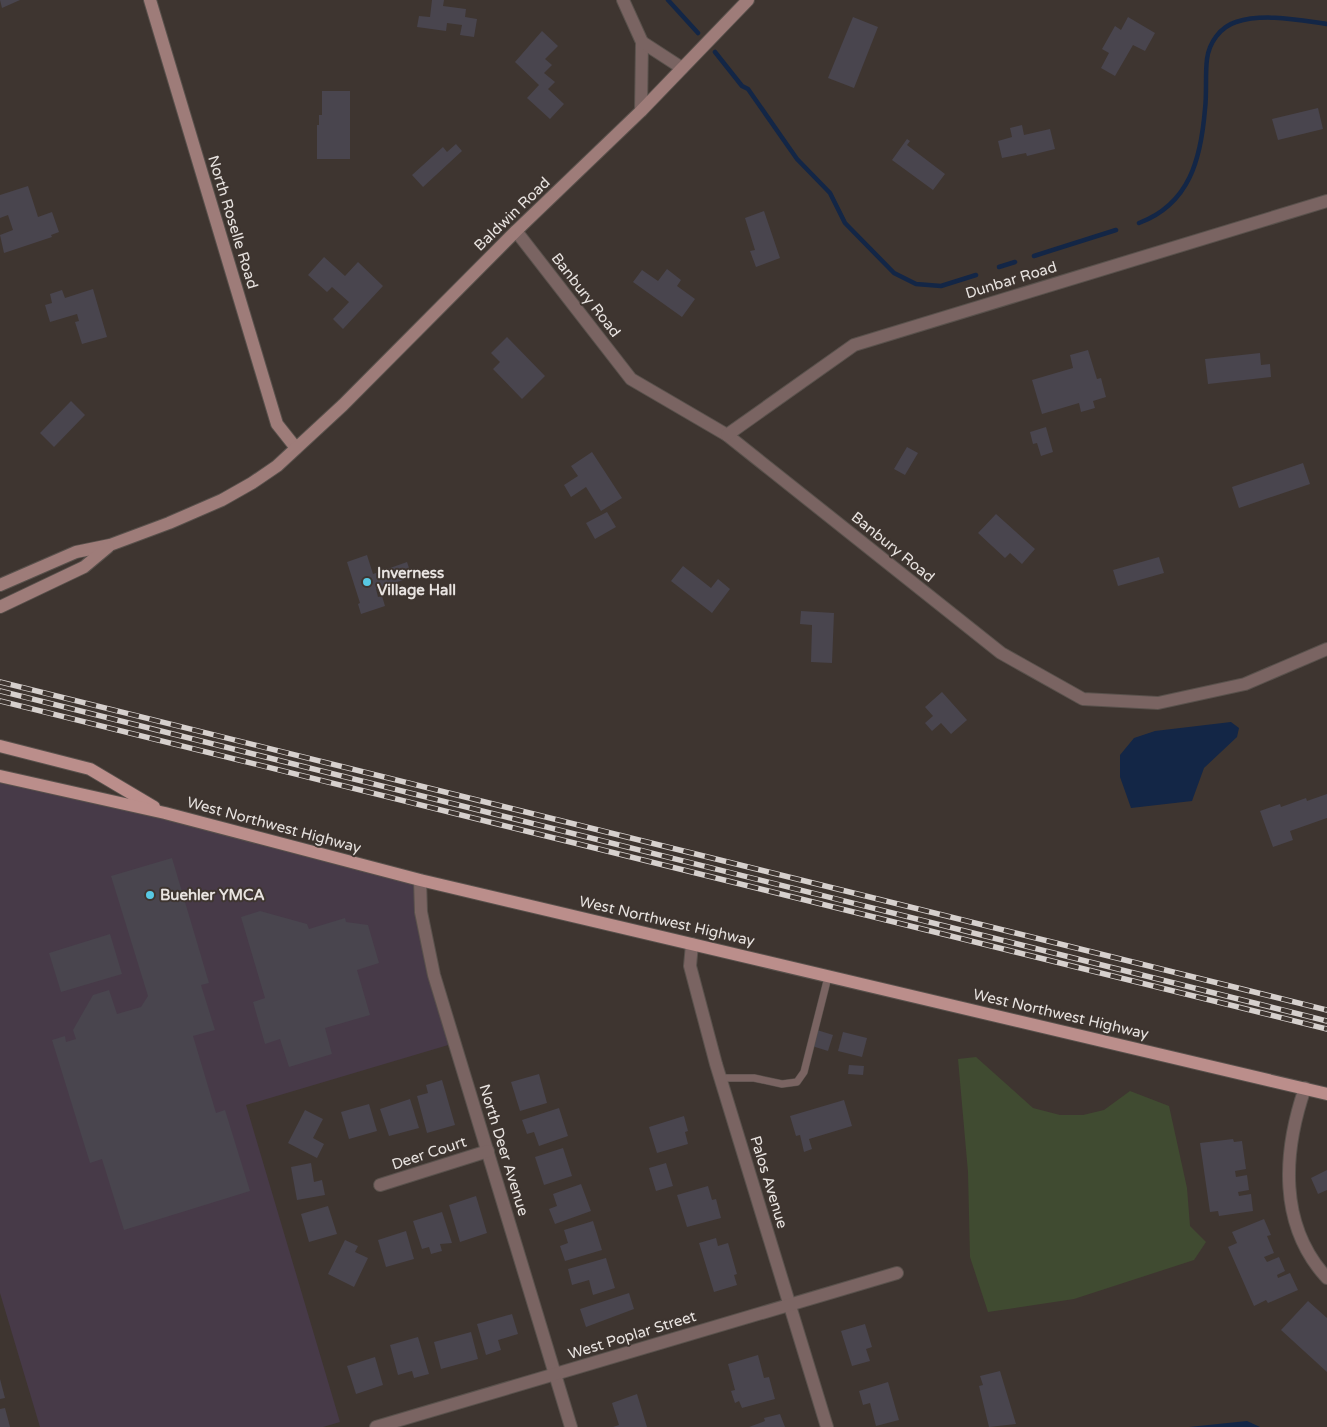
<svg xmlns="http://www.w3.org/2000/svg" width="1327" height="1427" font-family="'Varela Round',sans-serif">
<rect width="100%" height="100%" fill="#3e3530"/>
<!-- commercial -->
<path fill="#473a48" d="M0,776L420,880L455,1043L246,1105L340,1422L323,1427H40L0,1293Z"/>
<!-- green -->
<path fill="#404b31" d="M976,1057L1033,1108L1060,1115H1083L1104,1110L1130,1091L1169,1106L1187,1188L1190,1226L1206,1242L1194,1260L1074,1299L988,1312L970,1257L968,1172L958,1059Z"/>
<!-- water -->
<g fill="#132646">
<path d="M1231,722L1239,728L1237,737L1204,768L1192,801L1131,808L1120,777V755L1134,738L1155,731Z"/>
<path d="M1247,1421L1260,1427H1189Z"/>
</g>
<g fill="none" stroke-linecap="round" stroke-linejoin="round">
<!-- stream -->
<g stroke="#132646" stroke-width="4.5">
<path d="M668,0L698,33"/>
<path d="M715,52L742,86L748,89L797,159L830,193L845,223L894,273L916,284L941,286L976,275"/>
<path d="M1139,223C1190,204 1201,158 1205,109C1207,93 1205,75 1207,59C1209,43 1220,27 1236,22C1264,13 1298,20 1327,24"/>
<path d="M1034,256L1116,230"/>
<path d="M999,267L1015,262"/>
</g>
</g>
<!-- building -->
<g fill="#49454e">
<path d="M0,0H20L2,8Z"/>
<path d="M432,0H444L443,6L466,9L465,17L477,19L474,37L460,35L462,25L447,23L446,31L417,27L419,16L430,17Z"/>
<path d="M853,17L878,27L854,88L828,78Z"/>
<path d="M1128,17L1155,33L1145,51L1133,45L1115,76L1101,68L1109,53L1102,49L1115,26L1121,30Z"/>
<path d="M542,31L558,46L545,59L552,65L544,73L555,82L548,89L564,104L550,119L527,98L539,85L515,62Z"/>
<path d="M322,91H350V159H317V125H319V115H322Z"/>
<path d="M1318,108L1323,129L1278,140L1272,119Z"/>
<path d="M1022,125L1024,135L1050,129L1055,149L1027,156L1026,153L1002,158L998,141L1012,137L1010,128Z"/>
<path d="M907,139L910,141L907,145L945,174L933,190L892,160Z"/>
<path d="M456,144L462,151L423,187L412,175L443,147L447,152Z"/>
<path d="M28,186L38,217L52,212L59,232L51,235L52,237L4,253L0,235L13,230L8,215L0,218V195Z"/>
<path d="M764,211L780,258L756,267L750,251L755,250L745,218Z"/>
<path d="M324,257L345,276L358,262L383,286L343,329L333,319L349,302L332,287L327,292L308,275Z"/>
<path d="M667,269L681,280L677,286L695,299L682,317L633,282L642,270L658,281Z"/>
<path d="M93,289L107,337L82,344L75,322L79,321L77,314L50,322L45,305L52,303L50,294L62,290L65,298Z"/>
<path d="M507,337L545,376L522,399L493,369L500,362L491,353Z"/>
<path d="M1088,350L1097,379L1101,378L1106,397L1093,401L1095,408L1081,412L1079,403L1042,414L1032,380L1073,368L1070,355Z"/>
<path d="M1260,353L1261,365L1270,364L1271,377L1208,384L1205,359Z"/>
<path d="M71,401L85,415L54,447L40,433Z"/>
<path d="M1046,427L1053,452L1041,456L1037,443L1033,444L1030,432Z"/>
<path d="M907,447L918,453L905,475L894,469Z"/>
<path d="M592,452L622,498L601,511L586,487L571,497L564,485L578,476L571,466Z"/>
<path d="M1303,463L1310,484L1239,508L1232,487Z"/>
<path d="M607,512L616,527L595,539L586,523Z"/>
<path d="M996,514L1035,549L1022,564L1010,553L1005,558L978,533Z"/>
<path d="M367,555L373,574L407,562L412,577L376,589L378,597L382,596L385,606L361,614L358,604L360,603L347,562Z"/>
<path d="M1159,557L1164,573L1118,586L1113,570Z"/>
<path d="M683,566L711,588L718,579L730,589L712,613L671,581Z"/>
<path d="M801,611L834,613L832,663L811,662L812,625L800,624Z"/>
<path d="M942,692L967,720L951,734L941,723L932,731L925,723L933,716L925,707Z"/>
<path d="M1327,794V818L1290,831L1293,840L1273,847L1260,811L1280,804L1281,807L1306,798L1307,801Z"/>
<path d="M172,858L209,983L201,985L215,1030L193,1036L216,1113L225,1110L250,1191L124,1230L102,1159L90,1163L52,1040L65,1036L66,1042L76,1039L73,1030L93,995L109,990L117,1014L141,1007L148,996L111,876Z"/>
<path d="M260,911L307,924L309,929L345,918L346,922L368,925L379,963L357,970L370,1015L325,1028L332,1054L289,1067L280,1039L265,1044L253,1002L265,998L241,917Z"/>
<path d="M110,934L122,974L61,992L49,953Z"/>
<path d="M817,1030L833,1035L828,1051L812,1046Z"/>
<path d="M843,1032L867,1038L862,1057L838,1051Z"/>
<path d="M849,1065L864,1066L863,1075L848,1074Z"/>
<path d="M539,1074L547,1103L520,1111L511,1082Z"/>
<path d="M442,1080L455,1125L427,1133L417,1096L428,1093L426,1085Z"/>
<path d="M410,1099L419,1128L389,1136L380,1109Z"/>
<path d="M844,1100L852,1126L809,1139L812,1149L804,1152L800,1135L796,1136L790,1116Z"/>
<path d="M369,1104L377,1131L349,1139L341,1112Z"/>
<path d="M559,1108L568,1136L539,1146L534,1132L527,1134L522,1120Z"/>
<path d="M305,1110L323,1119L313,1138L324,1144L317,1158L288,1143Z"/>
<path d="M684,1116L688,1131L685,1132L688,1144L657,1153L649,1127Z"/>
<path d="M1233,1139L1234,1142L1242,1141L1246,1169L1235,1171L1236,1177L1247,1175L1249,1190L1238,1192L1239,1196L1251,1194L1253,1211L1219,1216L1218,1211L1210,1212L1200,1143Z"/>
<path d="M563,1148L572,1176L544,1185L535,1157Z"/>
<path d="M311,1163L314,1182L322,1180L325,1195L297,1200L291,1167Z"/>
<path d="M666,1163L673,1186L656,1191L649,1168Z"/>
<path d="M1327,1170V1190L1318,1194L1311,1178Z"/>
<path d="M581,1184L591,1211L555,1224L549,1209L557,1206L553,1194Z"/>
<path d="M708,1186L712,1200L716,1199L721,1218L687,1227L677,1195Z"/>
<path d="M476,1196L487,1233L460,1242L449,1205Z"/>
<path d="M328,1206L337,1234L309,1242L301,1214Z"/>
<path d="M442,1212L452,1243L440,1244L442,1251L431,1254L429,1247L422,1249L413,1221Z"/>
<path d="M1264,1219L1271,1235L1267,1236L1274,1253L1264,1257L1267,1262L1279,1257L1285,1271L1277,1275L1278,1278L1290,1273L1298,1290L1268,1303L1266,1300L1254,1306L1228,1247L1237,1243L1232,1232Z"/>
<path d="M593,1221L602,1250L565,1261L560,1246L568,1243L564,1230Z"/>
<path d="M406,1231L414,1259L386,1267L378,1240Z"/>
<path d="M716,1238L718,1246L728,1243L737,1274L734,1275L737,1285L714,1292L699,1243Z"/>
<path d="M345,1240L358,1246L355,1252L368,1258L354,1287L328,1274Z"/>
<path d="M606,1258L615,1288L593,1295L589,1280L572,1285L568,1269Z"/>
<path d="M629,1293L634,1309L586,1327L580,1309Z"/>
<path d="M1308,1301L1327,1318V1372L1281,1330Z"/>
<path d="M512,1314L518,1334L498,1340L501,1350L486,1355L477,1324Z"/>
<path d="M865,1324L872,1347L866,1349L870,1361L852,1366L841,1331Z"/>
<path d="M471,1332L478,1359L441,1369L434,1342Z"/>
<path d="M418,1337L429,1374L414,1378L412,1371L398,1375L390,1345Z"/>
<path d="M758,1355L764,1378L769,1377L775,1399L742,1408L739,1401L735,1403L731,1391L735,1390L728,1364Z"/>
<path d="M375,1357L383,1385L356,1394L347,1366Z"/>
<path d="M1000,1371L1016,1424L989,1427L979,1386L983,1385L980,1376Z"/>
<path d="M0,1379L5,1398L0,1399Z"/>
<path d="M888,1382L899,1420L876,1426L870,1403L863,1405L859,1391Z"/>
<path d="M637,1394L647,1427H613L619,1425L612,1403Z"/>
<path d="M5,1408L10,1427H0V1409Z"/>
<path d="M780,1414L785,1427H749L765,1421L764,1418Z"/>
</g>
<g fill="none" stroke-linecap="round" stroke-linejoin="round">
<!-- lane casing -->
<g stroke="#59514c" stroke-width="8">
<path id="lane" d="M720,1078H754L782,1084L797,1082L804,1072L828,977"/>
</g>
<!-- street casing -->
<g stroke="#59514c" stroke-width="14">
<g id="street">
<path d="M623,0L642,42L641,111"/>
<path d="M642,42L682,68"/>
<path d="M516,231L631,379L727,435L1001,653L1083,699L1158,703L1245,684L1327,649"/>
<path d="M727,435L854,345L1327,201"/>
<path d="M420,880L421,912L434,975L571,1427"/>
<path d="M692,944L690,966L716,1064L827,1427"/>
<path d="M1305,1088C1283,1152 1278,1225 1327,1278"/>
<path d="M380,1185L488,1151"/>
<path d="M376,1427L897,1273"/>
</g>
</g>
<!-- secondary casing -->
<g stroke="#59514c" stroke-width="14">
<g id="secondary">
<path d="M150,0L277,424L296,448"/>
<path d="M0,585L76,552L110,545L169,523L222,500L252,483L277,466L343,405L516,231L641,111L748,0"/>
<path d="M0,607L84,567L108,547"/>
</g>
</g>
<!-- primary casing -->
<g stroke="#59514c" stroke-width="14">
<g id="primary">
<path d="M0,746L90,769L154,807"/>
<path d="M0,776L165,813L420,880L1327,1094"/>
</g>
</g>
<!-- lane -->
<use href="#lane" stroke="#7a6462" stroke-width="7"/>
<!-- street -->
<use href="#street" stroke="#7a6462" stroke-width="12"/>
<!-- secondary -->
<use href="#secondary" stroke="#9e7c79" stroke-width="12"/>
<!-- primary -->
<use href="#primary" stroke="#bb8e8b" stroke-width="12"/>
<!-- rail casing -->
<g stroke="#d6d0cd" stroke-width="5.5">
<g id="rail">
<path d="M0,682L1327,1010"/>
<path d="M0,691L1327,1021"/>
<path d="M0,701L1327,1029"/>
</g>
</g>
<!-- rail -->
<use href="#rail" stroke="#3e3530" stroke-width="4" stroke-dasharray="11" stroke-linecap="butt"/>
</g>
<!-- markers -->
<g fill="#58c9e4" stroke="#3e3530" stroke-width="2">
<circle cx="367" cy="582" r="5"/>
<circle cx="150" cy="895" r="5"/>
</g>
<g text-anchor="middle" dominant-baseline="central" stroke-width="4" stroke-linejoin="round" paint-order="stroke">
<!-- street labels -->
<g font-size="15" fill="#e8e3e0" stroke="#3e3530">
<text transform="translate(512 214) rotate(-44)">Baldwin Road</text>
<text transform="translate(233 222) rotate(73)">North Roselle Road</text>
<text transform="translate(1011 280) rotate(-17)">Dunbar Road</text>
<text transform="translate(586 295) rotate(52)">Banbury Road</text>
<text transform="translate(893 547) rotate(39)">Banbury Road</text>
<text transform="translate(274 825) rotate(15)">West Northwest Highway</text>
<text transform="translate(667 921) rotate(13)">West Northwest Highway</text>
<text transform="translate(1061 1014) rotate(13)">West Northwest Highway</text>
<text transform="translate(504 1150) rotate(73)">North Deer Avenue</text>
<text transform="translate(429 1153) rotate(-18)">Deer Court</text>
<text transform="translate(769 1182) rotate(73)">Palos Avenue</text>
<text transform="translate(632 1335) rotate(-17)">West Poplar Street</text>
</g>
<!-- poi labels -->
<g font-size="15" font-weight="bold" fill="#e8e3e0" stroke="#3e3530" text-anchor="start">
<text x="377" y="573">Inverness<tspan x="377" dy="17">Village Hall</tspan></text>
<text x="160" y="895">Buehler YMCA</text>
</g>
</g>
</svg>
